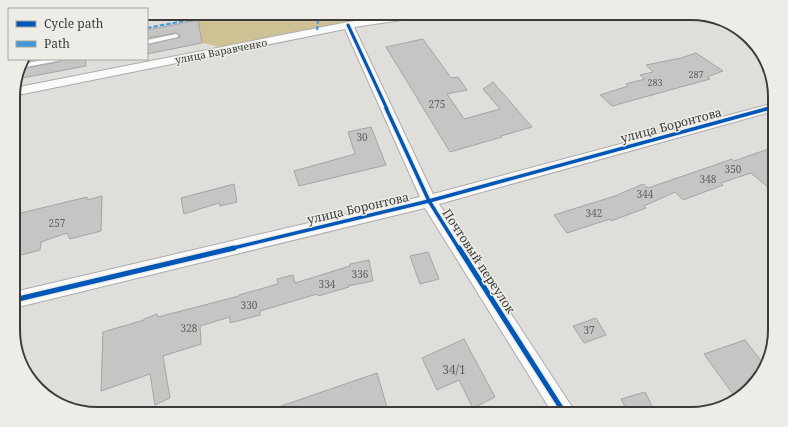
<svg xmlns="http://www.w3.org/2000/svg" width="788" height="427" font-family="'Noto Serif',serif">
<rect width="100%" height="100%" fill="#dfdedb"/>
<!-- green -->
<path fill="#cec295" d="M226,13H339L348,25L230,49L202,43L195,19Z"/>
<!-- building -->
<g fill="#c5c5c4" stroke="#a5a4a4">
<path d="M198,20L202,43L147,54V45L180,37L179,34L176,33L147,38V30Z"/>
<path d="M423,39L451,78L458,77L467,90L447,94L464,119L500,109L483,89L493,82L532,127L501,136L502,137L450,152L386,47Z"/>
<path d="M696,53L723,71L707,77L710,79L612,106L600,95L628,86L626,84L645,79L640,75L653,72L646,65L681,58Z"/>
<path d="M62,59H85L86,66L17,79L19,69L58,62Z"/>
<path d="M371,127L386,165L299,186L294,171L355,154L348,132Z"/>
<path d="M774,147L775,193L751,173L721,183L723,185L683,200L675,192L644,206L646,208L611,221L610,219L567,233L554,215L615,196L643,184L648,188L718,164L732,159L734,161Z"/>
<path d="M234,184L237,202L220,206L219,203L184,214L181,198Z"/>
<path d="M102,196L101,231L70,239L67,233L41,242L40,250L14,257L13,215L87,197V200Z"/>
<path d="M428,252L439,279L420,284L410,256Z"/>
<path d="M369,260L373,281L348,286L349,287L318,296L317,294L260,311V315L230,323V317L200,326L201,344L163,356L170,398L155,405L150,374L101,391L103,332L144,320V319L157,314L158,317L239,296V295L278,284L277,279L293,275L295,283L350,266V264Z"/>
<path d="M596,318L606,335L584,343L573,326Z"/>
<path d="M464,339L495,397L473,408L459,380L437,390L422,358Z"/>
<path d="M745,340L766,367L743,394L735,397L704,354Z"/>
<path d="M377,373L389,414H264V412Z"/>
<path d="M645,392L656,414H629L621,399Z"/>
</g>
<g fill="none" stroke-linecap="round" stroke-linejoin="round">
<!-- lane casing -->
<g stroke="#aeacab" stroke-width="2">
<g id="lane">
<path d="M176,34L178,35V37L147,44V40Z"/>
<path d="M48,59H61L58,61L20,68L21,64Z"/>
</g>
</g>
<!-- street casing -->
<g stroke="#aeacab" stroke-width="2">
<path id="street" d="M409,13H434L429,16L354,27L433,194L774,103V111L439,204L572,407L575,414H553L425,208L14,308V292L420,197L345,29L13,96L14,88L348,22Z"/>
</g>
<!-- lane -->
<use href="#lane" fill="#fafafa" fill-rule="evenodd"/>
<!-- street -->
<use href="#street" fill="#fafafa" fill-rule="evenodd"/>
<!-- rail -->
<path stroke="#bebebd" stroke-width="2" stroke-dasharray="3.5 3.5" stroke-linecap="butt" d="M147,15L157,13"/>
<!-- quiet -->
<g stroke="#3f98d9" stroke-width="2" stroke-dasharray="4.5 2" stroke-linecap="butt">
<path d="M316,13L318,21L317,31"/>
<path d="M147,28L226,13"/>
</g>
<!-- cycleway-far2 casing -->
<g stroke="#edece7" stroke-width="5">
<g id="cycleway-far2">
<path d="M348,25L387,109"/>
<path d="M766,109L774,107"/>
</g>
</g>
<!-- cycleway-far1 casing -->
<g stroke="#edece7" stroke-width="6">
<g id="cycleway-far1">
<path d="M386,108L429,201L459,249"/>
<path d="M229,249L429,201L770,108"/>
</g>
</g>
<!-- cycleway casing -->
<g stroke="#edece7" stroke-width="8">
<g id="cycleway">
<path d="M459,248L565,414"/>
<path d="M14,300L234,248"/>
</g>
</g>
<!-- cycleway-far2 -->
<use href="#cycleway-far2" stroke="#0057b8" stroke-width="3"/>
<!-- cycleway-far1 -->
<use href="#cycleway-far1" stroke="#0057b8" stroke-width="3.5"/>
<!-- cycleway -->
<use href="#cycleway" stroke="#0057b8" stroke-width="5"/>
</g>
<g text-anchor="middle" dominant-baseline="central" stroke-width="3" stroke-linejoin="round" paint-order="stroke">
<!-- far-number labels -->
<g font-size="9" fill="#60605e">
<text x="696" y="74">287</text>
<text x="655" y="82">283</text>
</g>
<!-- far-street labels -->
<g font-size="10" fill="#3c3b39" stroke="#edece7">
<text transform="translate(221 51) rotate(-11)">улица Варавченко</text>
</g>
<!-- number labels -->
<g font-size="10" fill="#60605e">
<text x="437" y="104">275</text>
<text x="362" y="137">30</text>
<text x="733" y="169">350</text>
<text x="708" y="179">348</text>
<text x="645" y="194">344</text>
<text x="594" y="213">342</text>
<text x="57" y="223">257</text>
<text x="360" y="274">336</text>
<text x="327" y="284">334</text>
<text x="249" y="305">330</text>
<text x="189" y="328">328</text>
<text x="589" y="330">37</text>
</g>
<!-- street labels -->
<g font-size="12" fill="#3c3b39" stroke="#edece7">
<text transform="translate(671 125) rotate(-15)">улица Боронтова</text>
<text transform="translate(358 208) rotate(-13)">улица Боронтова</text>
<text transform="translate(479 261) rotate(57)">Почтовый переулок</text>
</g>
<!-- near-number labels -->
<g font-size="12" fill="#60605e">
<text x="454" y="369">34/1</text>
</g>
</g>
<!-- crop -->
<path d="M0 0H788V427H0ZM97 20H691A77 77 0 0 1 768 97V330A77 77 0 0 1 691 407H97A77 77 0 0 1 20 330V97A77 77 0 0 1 97 20Z" fill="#edece7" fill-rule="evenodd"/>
<path fill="none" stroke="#3c3b39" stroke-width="2" d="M97 20H691A77 77 0 0 1 768 97V330A77 77 0 0 1 691 407H97A77 77 0 0 1 20 330V97A77 77 0 0 1 97 20Z"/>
<!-- legend -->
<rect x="8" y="8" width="140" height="52" fill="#edece7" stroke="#a6a5a1"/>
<rect x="16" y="21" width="20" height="6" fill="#0057b8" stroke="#a6a5a1"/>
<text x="44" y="28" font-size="12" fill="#3c3b39">Cycle path</text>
<rect x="16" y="41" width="20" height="6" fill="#3f98d9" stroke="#a6a5a1"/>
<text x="44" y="48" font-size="12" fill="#3c3b39">Path</text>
</svg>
